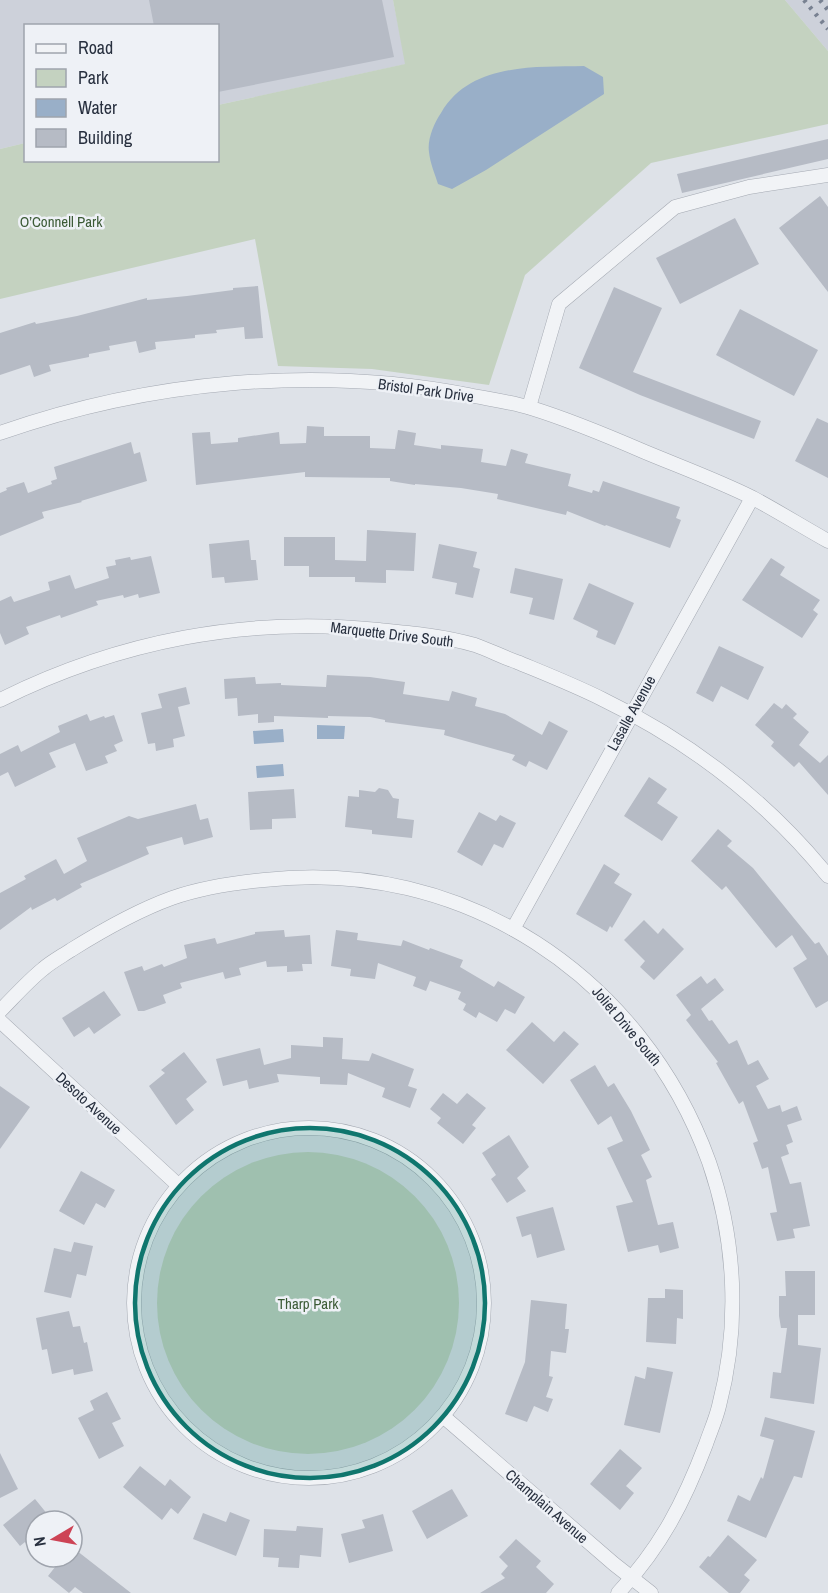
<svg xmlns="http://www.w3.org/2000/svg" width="828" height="1593" font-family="'Archivo Narrow',sans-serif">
<rect width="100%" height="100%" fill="#dee2e8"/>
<!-- built -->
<g fill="#cdd1da">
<path d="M0,0H393L406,64L218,105V26H26L25,143L0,149Z"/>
<path d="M785,0H828V51Z"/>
</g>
<!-- green -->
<g fill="#c4d2c0">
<path d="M393,0H785L828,51V124L651,163L525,275L489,385L372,369L278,366L255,239L0,299V149L25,143L26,160H218V105L405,64Z"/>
<circle cx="308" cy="1303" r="151"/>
</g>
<!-- water -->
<g fill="#99afc8">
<path d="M584,66L603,77L604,94L486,170L452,189L438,184C435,174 430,163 429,152C427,140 434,123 441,113C470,63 533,67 584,66Z"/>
<path d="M317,725L345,726L344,739H317Z"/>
<path d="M283,729L284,742L254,744L253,731Z"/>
<path d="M283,764L284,776L257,778L256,766Z"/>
</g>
<!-- building -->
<g fill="#b6bbc5">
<path d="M149,0H382L394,57L218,92V26H154Z"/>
<path d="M828,139V159L682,193L677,174Z"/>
<path d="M820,196L828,207V292L779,228Z"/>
<path d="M735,218L759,264L680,304L656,258Z"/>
<path d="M258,286L263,338L245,339L244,327L216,330L217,333L195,335V338L155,342L156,349L139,353L136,341L109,346L110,350L89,354V357L49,365L51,371L34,377L30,365L0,375V333L35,322L36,324L77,316L147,298V300L187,296L233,290V288Z"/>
<path d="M614,287L662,308L633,372L761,421L754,439L640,395L579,368Z"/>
<path d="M740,309L818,350L794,396L716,355Z"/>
<path d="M817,418L828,423V478L795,461Z"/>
<path d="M307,426L324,427V436H370V448L395,449L398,430L416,433L414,445L441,449V445L483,449L481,462L506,466L511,449L528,454L525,463L571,474L568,486L592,493L593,490L599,492L603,481L680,507L676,518L681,520L670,548L606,525L605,526L567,511L566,515L497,499L498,494L461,488L415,484V485L390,481V478L305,477V472L196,485L192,433L210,432L211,444L238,442V438L279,432L280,444L306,443Z"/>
<path d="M131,442L134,454L140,452L147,481L81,501L82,502L42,512L44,518L0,536V493L7,490L6,488L24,482L28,493L52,484L51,481L57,479L54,467Z"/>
<path d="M367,530L416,533L414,571L386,570V583L355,582V577H309V566H284V537H335V560L366,561Z"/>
<path d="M249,540L251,560H256L258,580L225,583L224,577L212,578L209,544Z"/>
<path d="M439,544L477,552L473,567L480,569L473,598L455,594L457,583L432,578Z"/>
<path d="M151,556L160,593L139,598L138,594L124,598L123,595L96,601L98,605L61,618L60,615L26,627L29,634L5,645L0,633V601L11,596L14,602L50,590L48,582L70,575L75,589L109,578L106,567L116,565L115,560L130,557L131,560Z"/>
<path d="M771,558L785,567L780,575L820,600L813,610L818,614L802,638L742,600Z"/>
<path d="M515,568L563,579L554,620L529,614L533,598L510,593Z"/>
<path d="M589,583L634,603L615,645L596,637L598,631L573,619Z"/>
<path d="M719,646L764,667L748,700L721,686L713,702L696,693Z"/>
<path d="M327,675L370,677L405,682L403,694L449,701L452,691L477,698L475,706L505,714L542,735L549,721L568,731L547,770L529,761L526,767L512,760L515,755L444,735L445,730L385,722V720L370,717L328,716V718L274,716V722L258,723V714L238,716L237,698L225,699L224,679L255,677L256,684L281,683V685L326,687Z"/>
<path d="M186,687L190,704L178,707L185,736L173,739L174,747L156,751L155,743L148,744L141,713L162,708L158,694Z"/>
<path d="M774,703L782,709L786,704L797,714L793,718L809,732L799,745L820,763L828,755V795L799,762L794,767L771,746L774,742L755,725Z"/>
<path d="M87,714L90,721L104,716L105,718L114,715L123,741L114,745L117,751L105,756L108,763L86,771L75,743L49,753L56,767L15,787L8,772L0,776V754L18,745L21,752L60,732L58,726Z"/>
<path d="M649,777L667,789L657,803L678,817L662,841L624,816Z"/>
<path d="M379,788L388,790L393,798L399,799L397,818L414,820L412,838L372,834V830L345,827L348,796L359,797V790L375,792Z"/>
<path d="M294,789L296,818L272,819V829L250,830L248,792Z"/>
<path d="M196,804L200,820L208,818L213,837L184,845L182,837L146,847L149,854L80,884L82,887L57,901L55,898L32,910L31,907L0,930V893L26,879L24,876L56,859L64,874L87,861L77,838L129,816L138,819Z"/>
<path d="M479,812L496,821L500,815L516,823L503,848L494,844L482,866L457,852Z"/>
<path d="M718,829L732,841L727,846L753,868L815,944L819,942L828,956V1001L816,1008L793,968L807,959L792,935L776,948L726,886L722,890L691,861Z"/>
<path d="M604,864L620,874L614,883L632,894L612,928L610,926L607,932L576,914Z"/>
<path d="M644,920L658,934L663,928L684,949L654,980L640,967L645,961L624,940Z"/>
<path d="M284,930L285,937L310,935L312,964H302L303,971L287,972V966L267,967L266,961L239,968L241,975L225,979L223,972L180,983L182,988L163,995L166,1003L144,1011H138L124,972L142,966L144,971L162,964L164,967L187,958L184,945L215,938L217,944L255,934V932Z"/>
<path d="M336,930L358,933L357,940L401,946L403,940L429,950L430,948L463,960L460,967L494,987L498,981L525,997L515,1014L505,1009L497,1022L479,1012L476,1018L463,1010L466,1004L458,999L461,992L430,981L426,991L413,986L416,977L378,963L375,979L350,976L351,969L331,966Z"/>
<path d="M701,976L707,984L715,978L724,990L701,1009L709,1021L712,1020L729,1044L737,1040L748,1065L758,1060L769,1079L756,1086L768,1109L780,1105L782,1112L797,1106L802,1120L787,1125L793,1142L786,1145L789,1154L781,1157L790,1184L801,1182L810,1226L793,1229L795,1238L777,1241L770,1213L777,1212L768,1167L762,1169L753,1143L758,1141L743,1101L739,1104L716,1063L718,1062L686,1020L691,1015L676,995Z"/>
<path d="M104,991L121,1015L94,1034L89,1027L74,1037L62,1018Z"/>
<path d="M532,1022L554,1042L564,1031L579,1044L543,1084L506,1050Z"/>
<path d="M323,1037L343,1038L342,1059L369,1061L372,1053L414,1069L408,1086L417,1089L410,1108L382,1097L385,1088L348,1073L347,1085L320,1084V1077L277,1074L279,1082L249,1089L247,1080L223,1086L216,1059L260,1048L264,1065L291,1058V1045L323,1047Z"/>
<path d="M184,1052L207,1082L186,1099L194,1110L176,1125L149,1086L165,1073L161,1070Z"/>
<path d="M595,1065L608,1087L614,1083L631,1111L650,1150L641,1155L652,1177L646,1180L658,1225L673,1222L679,1248L660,1253L658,1245L628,1252L616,1206L633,1202L607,1148L623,1141L611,1116L598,1125L570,1080Z"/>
<path d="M0,1086L30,1107L0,1149Z"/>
<path d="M443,1093L457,1104L467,1093L486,1108L472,1125L476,1128L463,1144L437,1123L441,1118L430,1109Z"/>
<path d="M509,1135L529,1167L517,1178L526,1191L507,1203L491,1179L496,1175L482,1153Z"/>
<path d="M81,1171L115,1190L105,1208L96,1203L84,1225L59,1211Z"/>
<path d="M553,1207L565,1250L537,1258L531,1234L522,1237L516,1217Z"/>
<path d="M74,1242L93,1246L86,1276L77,1274L71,1298L44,1292L54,1248L71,1252Z"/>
<path d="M785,1271H815V1315H798V1345L821,1348L814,1404L770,1398L773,1372L781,1373L787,1328H781L779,1316V1296H786Z"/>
<path d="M665,1289L683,1290V1319L677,1318L676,1344L646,1342L648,1298H665Z"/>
<path d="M531,1300L567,1304L565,1329H569L566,1353L551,1351L549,1376L553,1377L546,1397L553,1399L548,1412L534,1406L527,1422L505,1414L525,1362Z"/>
<path d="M69,1311L73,1327L80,1326L84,1343L87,1342L93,1371L74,1375L73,1369L52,1374L47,1349L42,1350L36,1318Z"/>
<path d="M647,1367L673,1372L660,1433L624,1425L635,1376L645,1379Z"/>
<path d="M107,1392L121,1419L112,1423L124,1446L99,1459L78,1418L94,1410L90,1401Z"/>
<path d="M765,1417L815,1431L802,1478L794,1476L766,1538L727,1521L738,1495L750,1501L761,1477L763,1479L774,1440L760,1436Z"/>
<path d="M620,1449L642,1468L626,1486L634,1493L620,1510L590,1484Z"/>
<path d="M0,1453L18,1489L0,1498Z"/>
<path d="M140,1466L165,1486L170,1479L191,1497L178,1514L171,1508L162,1520L123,1487Z"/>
<path d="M452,1489L468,1516L427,1539L412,1511Z"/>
<path d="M35,1499L53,1521H36V1556L25,1542L20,1546L3,1525Z"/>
<path d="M230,1512L250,1520L236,1556L193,1539L203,1513L226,1522Z"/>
<path d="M383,1514L393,1551L349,1563L341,1534L365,1528L362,1520Z"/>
<path d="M297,1526L323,1528L321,1557L300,1555L299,1568L278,1567L279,1558L263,1557L264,1529L296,1531Z"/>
<path d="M728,1535L757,1560L744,1575L750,1580L740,1593H729L699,1567L708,1556L710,1557Z"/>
<path d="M516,1539L541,1561L536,1567L554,1584L546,1593H480L505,1578L501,1574L508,1566L499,1557Z"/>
<path d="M72,1547L131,1593H83L75,1587L69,1593L48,1576L63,1557H72Z"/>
</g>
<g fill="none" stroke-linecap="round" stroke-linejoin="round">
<!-- minor casing -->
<g stroke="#a4a9b2" stroke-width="15">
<g id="minor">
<path d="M529,407L559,304L675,207L749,187L828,175"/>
<path d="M0,433C148,381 315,365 469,395C489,399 511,402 531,408C570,420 608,436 645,452C681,467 719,481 753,498C779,512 803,527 828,541"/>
<path d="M0,700C118,641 247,616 379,630C411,633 444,636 475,645C489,650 503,657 517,662C546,674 574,685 602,699C689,741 767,801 828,876"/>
<path d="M513,929L752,498"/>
<path d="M0,1011C14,997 28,981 43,969C51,962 62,956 71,950C103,930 136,911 172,898C201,888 233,883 264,880C462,857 642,976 709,1162C736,1240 740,1326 719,1406C716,1419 710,1432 706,1444C684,1502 661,1547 618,1593"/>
<path d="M0,1021L178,1185"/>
<circle cx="309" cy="1303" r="175"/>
<path d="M444,1417L614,1564L651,1593"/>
</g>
</g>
<!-- minor -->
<use href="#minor" stroke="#f1f3f6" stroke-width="14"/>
<!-- rail -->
<g stroke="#788191" stroke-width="4.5" stroke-dasharray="3 6" stroke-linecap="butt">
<path d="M804,0L828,29"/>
<path d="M820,0L828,10"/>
</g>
</g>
<!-- marked area -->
<path fill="#0f766e" fill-opacity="0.2" stroke="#0f766e" stroke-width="4.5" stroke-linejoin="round" d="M135 1303a175 175 0 1 1 350 0a175 175 0 1 1-350 0Z"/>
<g text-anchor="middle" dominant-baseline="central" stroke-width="5" stroke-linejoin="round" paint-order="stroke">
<!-- park labels -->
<g font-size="15" fill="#3b5a35" stroke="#eef1f6">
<text x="61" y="221">O’Connell Park</text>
<text x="308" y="1303">Tharp Park</text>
</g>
<!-- street labels -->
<g font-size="15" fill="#28303f" stroke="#eef1f6">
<text transform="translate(426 390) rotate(8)">Bristol Park Drive</text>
<text transform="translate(392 634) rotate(7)">Marquette Drive South</text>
<text transform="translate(631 713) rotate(-61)">Lasalle Avenue</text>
<text transform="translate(627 1026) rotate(50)">Joliet Drive South</text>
<text transform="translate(89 1103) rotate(43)">Desoto Avenue</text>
<text transform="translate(547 1506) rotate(41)">Champlain Avenue</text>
</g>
</g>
<!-- legend -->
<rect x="24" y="24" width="195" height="138" fill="#eef1f6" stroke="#9fa4ad" stroke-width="1.5"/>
<rect x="36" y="44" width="30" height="9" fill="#f1f3f6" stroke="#9fa4ad" stroke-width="1.5"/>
<text x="78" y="54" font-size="18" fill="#28303f">Road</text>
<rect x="36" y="69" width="30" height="18" fill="#c4d2c0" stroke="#9fa4ad" stroke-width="1.5"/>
<text x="78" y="84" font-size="18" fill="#28303f">Park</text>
<rect x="36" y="99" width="30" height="18" fill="#99afc8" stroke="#9fa4ad" stroke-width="1.5"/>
<text x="78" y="114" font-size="18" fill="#28303f">Water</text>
<rect x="36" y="129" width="30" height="18" fill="#b6bbc5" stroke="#9fa4ad" stroke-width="1.5"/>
<text x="78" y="144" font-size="18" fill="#28303f">Building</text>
<!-- north arrow -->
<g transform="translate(54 1539) rotate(260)"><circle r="28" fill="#eef1f6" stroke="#9fa4ad" stroke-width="1.5"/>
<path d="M0-4.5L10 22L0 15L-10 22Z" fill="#cd4355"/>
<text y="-9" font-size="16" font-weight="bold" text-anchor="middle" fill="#28303f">N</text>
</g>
</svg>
